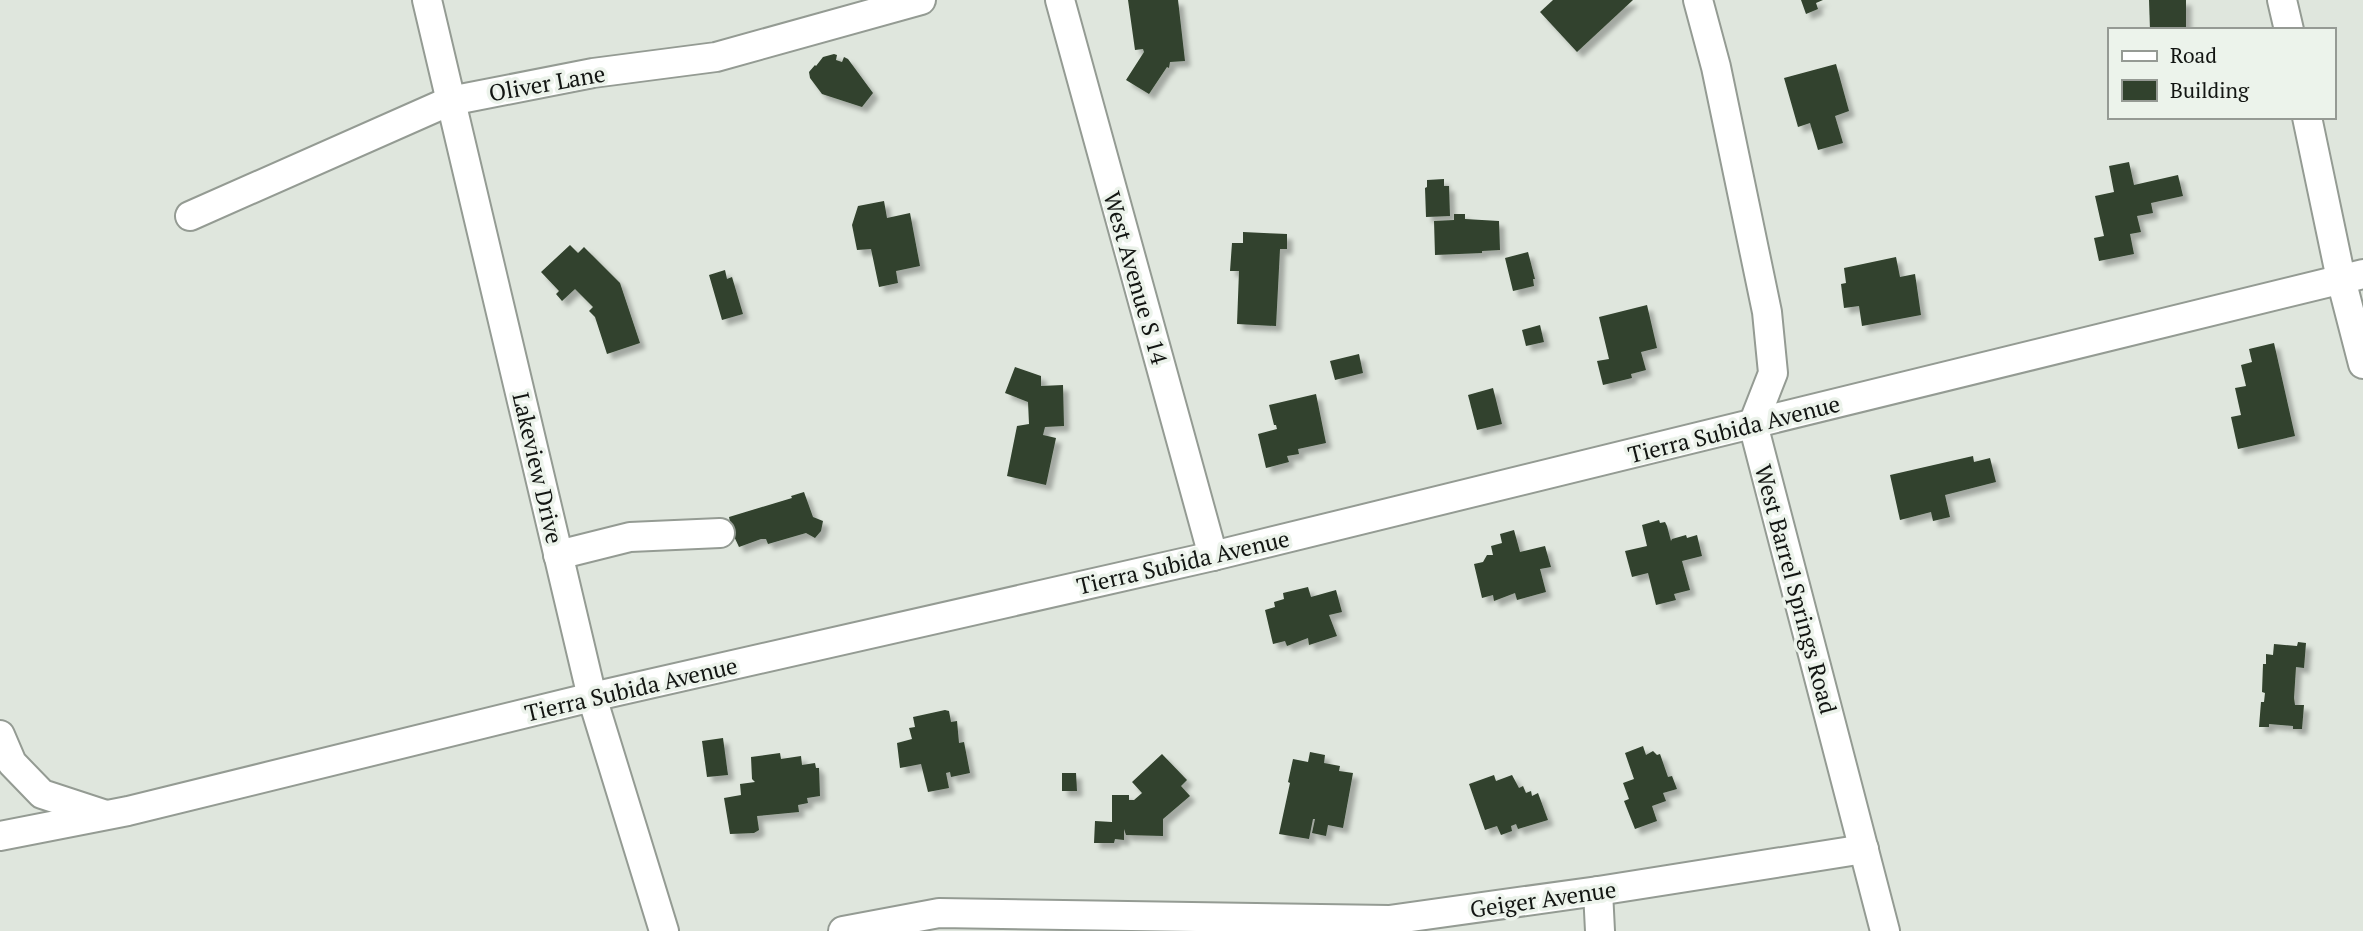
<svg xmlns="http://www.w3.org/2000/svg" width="2363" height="931" font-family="'PT Serif',serif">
<defs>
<filter id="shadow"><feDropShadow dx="5.5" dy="5.5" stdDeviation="2" flood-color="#0004"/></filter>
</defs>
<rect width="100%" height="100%" fill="#dfe6dd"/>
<!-- building -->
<g fill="#31422d" filter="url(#shadow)">
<path d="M1128,0H1178L1185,61L1170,62L1169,68L1167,67L1149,94L1126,80L1144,52L1143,49L1135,50Z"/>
<path d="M1553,0H1633L1577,52L1540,12Z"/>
<path d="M1801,0H1823L1816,3L1818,9L1806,14Z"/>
<path d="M2149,0H2186V30H2150Z"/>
<path d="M834,54L837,55L836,60L842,62L844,57L848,59L873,93L862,107L822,94L810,78L809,72L815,65L816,66L823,57Z"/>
<path d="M1836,64L1849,111L1835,116L1843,143L1818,150L1810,123L1798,127L1784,78Z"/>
<path d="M2129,162L2134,185L2178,175L2183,196L2151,203L2153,213L2137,216L2141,232L2130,234L2134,254L2099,261L2094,238L2104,236L2095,196L2114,192L2109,166Z"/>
<path d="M1444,179V186H1449L1450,216L1426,217L1425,188L1427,187V180Z"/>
<path d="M884,201L887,218L910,213L920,266L896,271L898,283L879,287L871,249L857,250L852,225L858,206Z"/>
<path d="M1454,214H1465V219L1499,221L1500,250L1482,251V253L1435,255L1434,221L1454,220Z"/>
<path d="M1243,232L1287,234V249H1280L1276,326L1237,324L1239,271H1230L1232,243H1243Z"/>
<path d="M570,245L578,253L584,247L620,283L640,343L607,354L595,317L589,311L593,307L575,289L562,301L556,294L559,291L541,272Z"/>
<path d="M1528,252L1535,279H1533L1534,286L1513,291L1505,258Z"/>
<path d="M1896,257L1900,277L1915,274L1921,315L1862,326L1859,306L1844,308L1841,284L1846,283L1844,268Z"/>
<path d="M725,270L727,279L732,277L743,314L722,320L709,275Z"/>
<path d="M1647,305L1657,348L1641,352L1646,370L1631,374L1632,378L1603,385L1597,361L1609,359L1599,317Z"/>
<path d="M1540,325L1544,342L1526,346L1522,330Z"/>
<path d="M2274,343L2295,436L2238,449L2231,417L2241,415L2235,388L2246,386L2241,365L2252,362L2249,349Z"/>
<path d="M1359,354L1363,373L1335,380L1330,361Z"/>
<path d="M1015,367L1041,376V386L1063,385L1064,426L1045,427L1043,435L1056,438L1046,485L1007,476L1017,426L1029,424L1028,402L1005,393Z"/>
<path d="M1493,388L1502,424L1477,430L1468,395Z"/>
<path d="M1316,394L1326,443L1298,449L1299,454L1287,456L1289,462L1266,468L1258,434L1277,429L1276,425H1274L1269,405Z"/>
<path d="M1973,456L1974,462L1990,458L1996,482L1945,495L1950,517L1933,521L1931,512L1900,520L1890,475Z"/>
<path d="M804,492L813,517L823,521L821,531L815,538L806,533L768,544L766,539H761L739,547L732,532L729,517L792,498L791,496Z"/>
<path d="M1659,520L1660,523L1665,522L1667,526L1671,541L1672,539L1686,535L1687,538L1697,535L1702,556L1682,561L1690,590L1674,594L1676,600L1656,605L1648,573L1632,577L1625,551L1647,546L1642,525Z"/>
<path d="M1514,530L1520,552L1545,546L1551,567L1540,569L1546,592L1517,600L1515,593L1494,601L1493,595L1482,598L1474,564L1483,562L1487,555H1493L1491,546L1502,543L1500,534Z"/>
<path d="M1308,587L1311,597L1336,590L1342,612L1329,615L1337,636L1309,645L1308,638L1287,646L1285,641L1273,644L1265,610L1275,607L1274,602L1284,599L1283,593Z"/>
<path d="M2298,642L2306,643L2304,668L2296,667L2294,698L2295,705H2304L2302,729H2293V726L2269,724V727H2259L2261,702H2264L2265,693L2262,692L2263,664H2266V654L2273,655L2274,644L2297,646Z"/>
<path d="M945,710L949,711L951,722L957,721L959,743L964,742L970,773L951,777L950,772L946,773L949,788L928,792L921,764L900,768L897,743L912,739L909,728L915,727L913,717Z"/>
<path d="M723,738L728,775L707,777L702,741Z"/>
<path d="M1643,746L1646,755L1653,751L1657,755L1660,754L1668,777L1672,776L1677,789L1663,793L1666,801L1652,806L1657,821L1635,829L1624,801L1629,799L1623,783L1634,779L1625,753Z"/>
<path d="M1310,752L1325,755L1324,763L1340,766L1339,771L1353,773L1343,828L1328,825L1326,836L1312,833L1315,819H1313L1309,839L1279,834L1290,783L1288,782L1293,759L1308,762Z"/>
<path d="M780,753L781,759L801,756L802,765L815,763L816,768H819L820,796L807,798L808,803L798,805L799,812L757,816L759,830L754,833L730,834L724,798L741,795L740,784L755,782L752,779L751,757Z"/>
<path d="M1162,754L1187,780L1181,786L1190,796L1163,819V836L1126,835L1124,829V840L1115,839L1114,843H1094L1095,821L1112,822V795H1129V800H1134L1142,793L1132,782Z"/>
<path d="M1062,773H1076L1077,791H1062Z"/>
<path d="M1494,775L1496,781L1512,775L1519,788L1523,786L1526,793L1531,791L1532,796L1538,793L1548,820L1518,829L1516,824L1511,826L1512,831L1501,835L1497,826L1485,830L1469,784Z"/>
</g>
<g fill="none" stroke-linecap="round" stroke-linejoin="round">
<!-- minor casing -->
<g stroke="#949b93" stroke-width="32">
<g id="minor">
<path d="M427,0L592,697L664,931"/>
<path d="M1060,0L1213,556"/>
<path d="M1698,0L1716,67L1767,312L1773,373L1753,424L1885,931"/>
<path d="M2282,0L2289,30"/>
<path d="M2307,117L2341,279L2363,364"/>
<path d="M190,216L450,101L593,73L716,57L921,0"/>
<path d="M558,555L630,537L720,533"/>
<path d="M0,735L12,763L42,794L103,814"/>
<path d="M0,836L128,811L592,697L1213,556L2363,274"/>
<path d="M1598,891L1600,931"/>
<path d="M843,931L939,913L1389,920L1598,891L1864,849"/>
</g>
</g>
<!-- minor -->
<use href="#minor" stroke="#fff" stroke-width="28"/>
</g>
<g text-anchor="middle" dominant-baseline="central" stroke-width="7" stroke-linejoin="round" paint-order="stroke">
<!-- street labels -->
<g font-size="23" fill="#121512" stroke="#ecf3eb">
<text transform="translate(547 83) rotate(-10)">Oliver Lane</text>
<text transform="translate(1136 278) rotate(74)">West Avenue S 14</text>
<text transform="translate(1734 429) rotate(-14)">Tierra Subida Avenue</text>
<text transform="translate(538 468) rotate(77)">Lakeview Drive</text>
<text transform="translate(1183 562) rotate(-13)">Tierra Subida Avenue</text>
<text transform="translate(1796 589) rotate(75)">West Barrel Springs Road</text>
<text transform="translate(631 689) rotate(-13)">Tierra Subida Avenue</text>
<text transform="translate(1543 899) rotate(-8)">Geiger Avenue</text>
</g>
</g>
<!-- legend -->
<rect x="2108" y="28" width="228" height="91" fill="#ecf3eb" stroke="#959a94" stroke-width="2"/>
<rect x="2122" y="51" width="35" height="10" fill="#ffffff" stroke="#959a94" stroke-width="2"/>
<text x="2170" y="63" font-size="21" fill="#121512">Road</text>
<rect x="2122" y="80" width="35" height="21" fill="#31422d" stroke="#959a94" stroke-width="2"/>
<text x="2170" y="98" font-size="21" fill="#121512">Building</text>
</svg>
